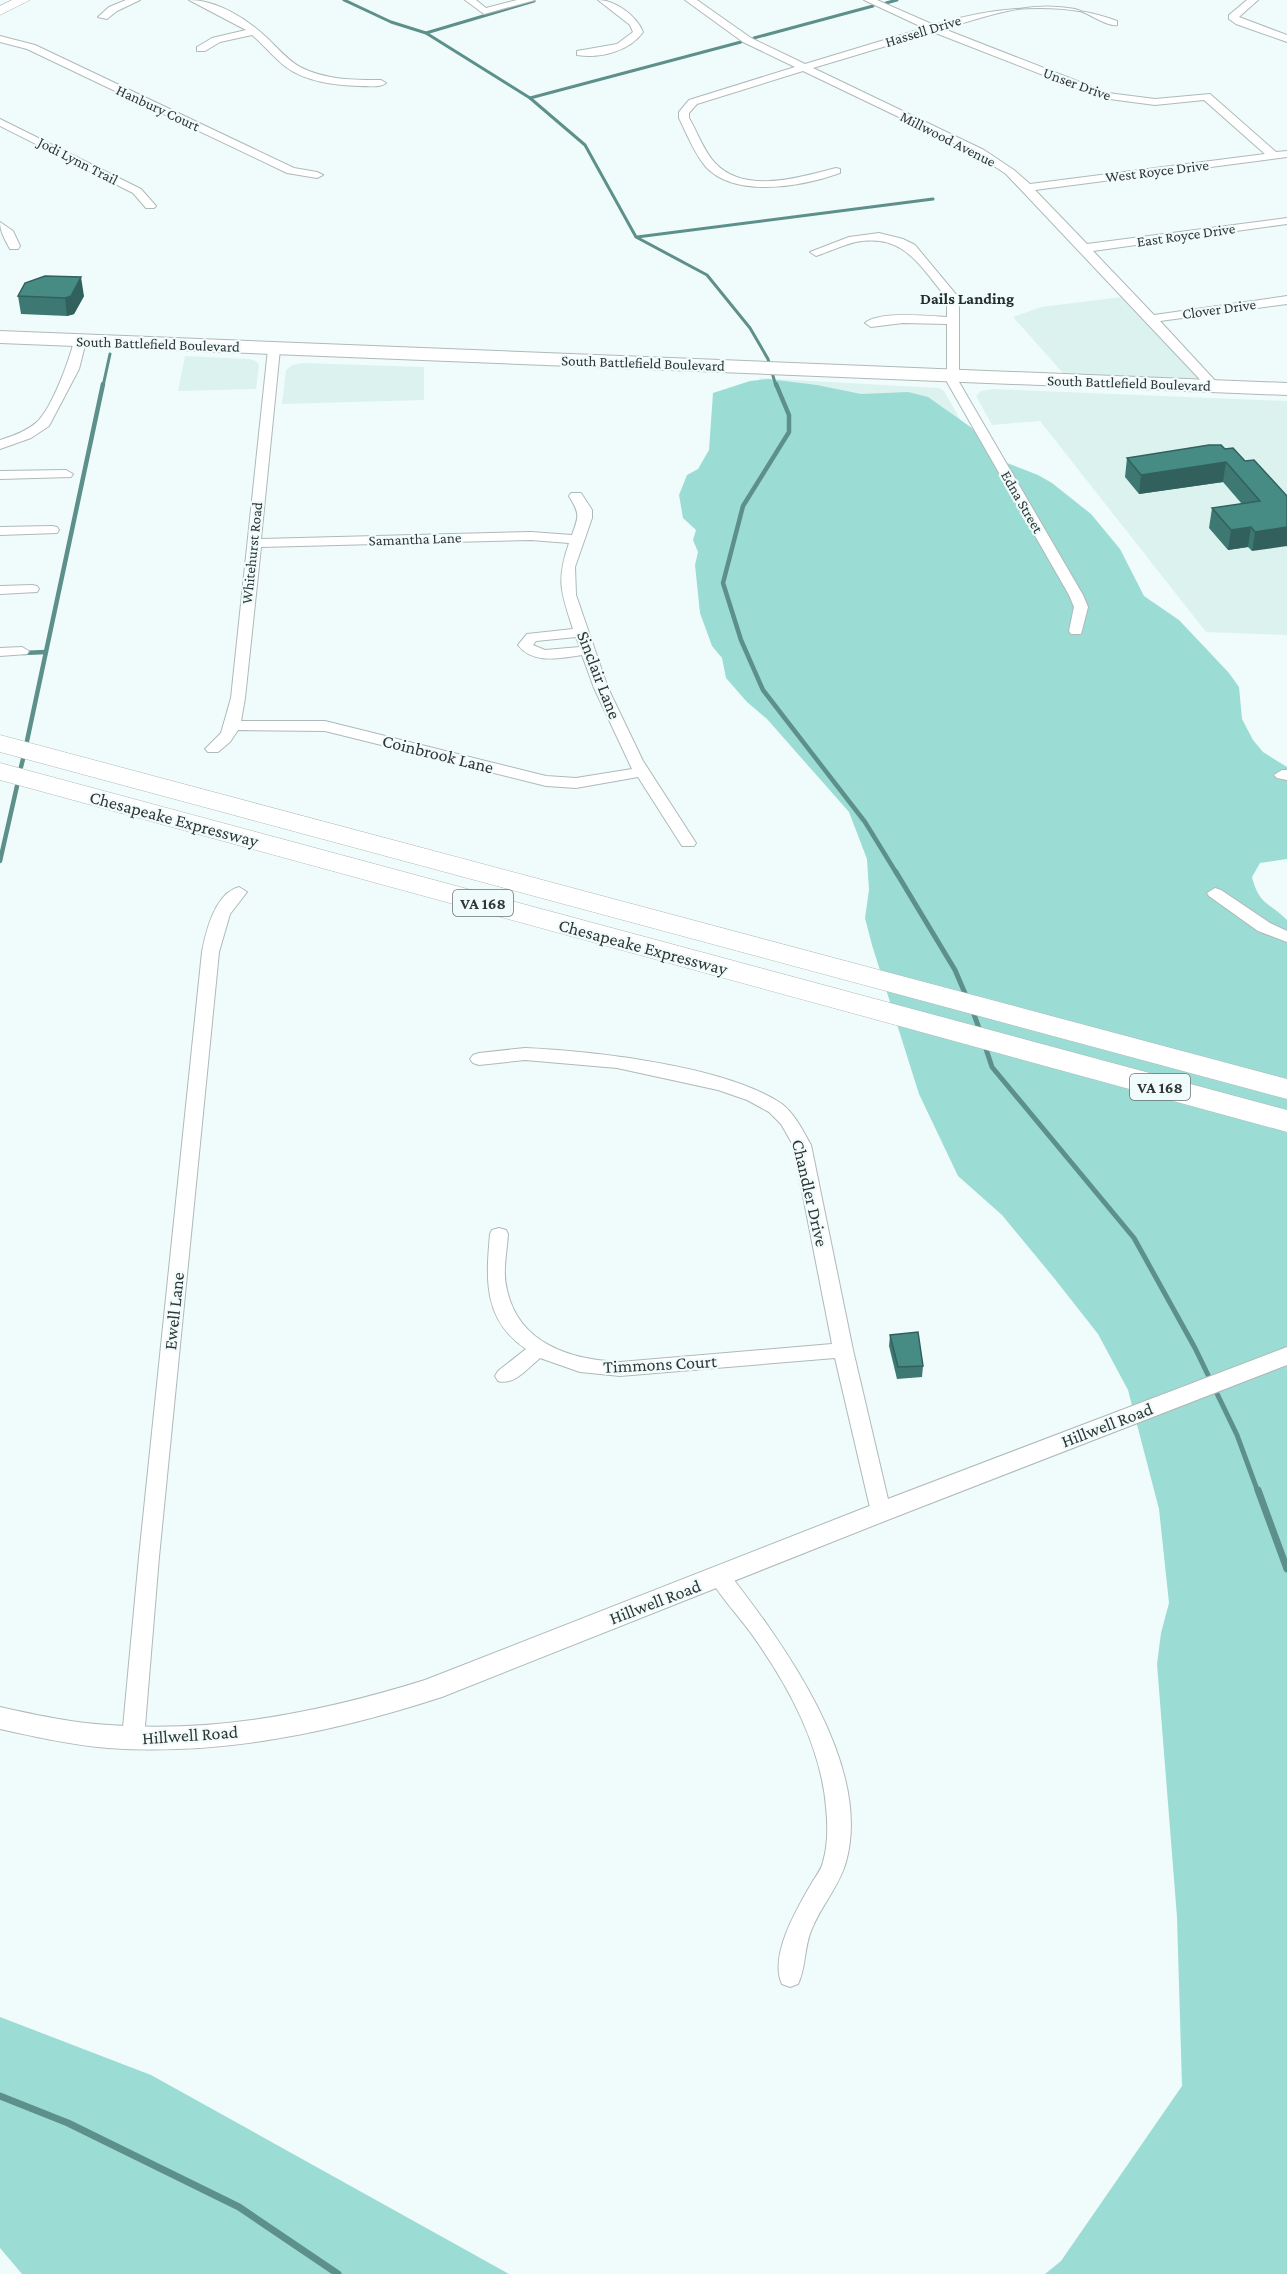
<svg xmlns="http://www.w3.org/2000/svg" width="1287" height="2274" font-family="'Crimson Pro',serif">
<rect width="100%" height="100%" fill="#f0fcfb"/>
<!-- built -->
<g fill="#dcf2ef">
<path d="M1130,296L1214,386L1070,381L1013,317L1041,307Z"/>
<path d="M185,356L249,359L256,361L259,365L256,389L178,391Z"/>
<path d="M303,363L424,367V400L282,404L286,370L292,365Z"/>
<path d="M759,378L939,388L944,391L965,428L772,420Z"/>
<path d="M993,389L1287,401V635L1206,632L1040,421L992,425L976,396L981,391Z"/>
</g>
<!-- green -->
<g fill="#9bdcd5">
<path d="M768,379L817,385L861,394L908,392L928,397L972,428L985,448L999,460L1038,475L1052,483L1091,514L1120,549L1144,596L1179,620L1229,673L1239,687L1242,719L1253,740L1263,752L1287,767V859L1260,863L1252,877C1259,905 1269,902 1287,920V2274H1045L1061,2261L1182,2086L1177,1917L1157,1664L1161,1633L1169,1603L1159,1509L1128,1390L1098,1334L1054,1278L1002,1215L958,1176L919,1094L872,945L865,918L869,890L867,859L849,812L767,719L747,702L726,678L722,658L712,646L700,613L695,565L698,552L693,540L696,530L683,518L679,495L687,475L698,469L709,450L713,393L750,381Z"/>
<path d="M0,2017L151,2075L509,2274H22L0,2248Z"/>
</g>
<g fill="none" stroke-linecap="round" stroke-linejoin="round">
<!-- stream-far3 -->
<g stroke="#5e908b" stroke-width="3">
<path d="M344,0L391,22L426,33L530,98L585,145L636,237L707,275L750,328L768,359L776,386"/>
<path d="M886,3L897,0"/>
<path d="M426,33L534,1"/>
<path d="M754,38L873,6"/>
<path d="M530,98L741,42"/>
<path d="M637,237L933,199"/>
<path d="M103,386L110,354"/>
</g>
<!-- stream-far2 -->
<g stroke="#5e908b" stroke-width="4.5">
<path d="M776,384L789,415V432L743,506L723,583L741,640L763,690L865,822L897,874"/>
<path d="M23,653L46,652"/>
<path d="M27,741L103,384"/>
<path d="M21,767L23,759"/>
<path d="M0,861L17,786"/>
</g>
<!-- stream-far1 -->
<g stroke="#5e908b" stroke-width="5">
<path d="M896,872L955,970L967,998"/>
<path d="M972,1009L980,1031"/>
<path d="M984,1043L992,1067L1134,1238L1195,1348L1237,1435L1258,1492"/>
</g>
<!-- stream -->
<g stroke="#5e908b" stroke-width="7">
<path d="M1258,1490L1287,1569"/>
<path d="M0,2096L68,2123L239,2207L338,2274"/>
</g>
<!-- minor casing -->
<g stroke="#aebab8" stroke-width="2">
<g id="minor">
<path d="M126,0H140L117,11L107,19L98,17L109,7Z"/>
<path d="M189,0C216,0 246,18 266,37C277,47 287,60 300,67C325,80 354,80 381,80L386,83C380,88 368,86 359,86C335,85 306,82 286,67C274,58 264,45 252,35L220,42L205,51H197V47L212,38L246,30Z"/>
<path d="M465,0H476L486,8L517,0H535L484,14Z"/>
<path d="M598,0C615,0 637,16 643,32C630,51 600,59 577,55V51L617,44L633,32L630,25Z"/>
<path d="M685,0H697L751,38L805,64L924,28L864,0H877L934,25C993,7 1061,0 1117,21V25C1107,27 1087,12 1075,9C1029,0 987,16 944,29L1108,93L1155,99L1210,94L1276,152L1287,151V157L1035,190L1087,244L1287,218V224L1093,251L1154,315L1287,296V304L1160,321L1220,386L1219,389H1209L1006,174L976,154L803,71L697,104L689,113V118C698,133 703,150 715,163C745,195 800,177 836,168L840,169V173C804,186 736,199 706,167C694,153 687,134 679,118V112L689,100L795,67L743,42ZM933,32L1102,98L1155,105L1204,100L1265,154L1030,184L1014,170L984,150L813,68Z"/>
<path d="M1247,0H1258L1239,17L1287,35V42L1236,24L1229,19V15Z"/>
<path d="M0,36L35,45L294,168L317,172L323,175L317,178L287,173L27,49L0,42Z"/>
<path d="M0,119L141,189L156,206L154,208H146L133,193L0,126Z"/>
<path d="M0,222L13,231L20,246L18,249H10C5,240 0,231 0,222Z"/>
<path d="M879,233L903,239L915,245L959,298V382L1083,595L1088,607L1081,634H1071L1069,631L1074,607L1069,595L947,382V324L903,323L871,327L865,323C879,311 928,316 947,317V298C919,266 905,233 856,242C842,245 829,252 816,256L810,252L849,237Z"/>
<path d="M80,337L86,341L79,369L49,426L31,438L0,449V440C13,436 27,431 37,422C52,408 69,361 74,341Z"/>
<path d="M274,345L280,349L261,539L531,532L572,535C579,516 580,514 569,496L571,493H581L592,510V518L575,567L576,595L608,688L643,761L696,843L694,846H682L638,777L576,788L546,786L325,731L238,730L230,742L218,752H208L205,749L221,733L231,698L268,349ZM531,540L569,543C556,581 561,592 573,629L527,634L518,645C533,665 561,658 582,655L594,688L632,769L576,778L546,776L325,721H241L245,698L261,547ZM576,637L580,647L545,650L533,645L536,641Z"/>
<path d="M66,470L73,474L71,477L0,479V471Z"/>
<path d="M52,526L57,527L59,530L57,533L0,535V527Z"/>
<path d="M32,585L37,586L39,589L37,592L0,594V586Z"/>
<path d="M22,647L29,651L27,654L0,656V648Z"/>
<path d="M1282,770H1287V780L1277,778L1274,775Z"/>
<path d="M239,887L247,892L230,914L219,952L159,1557L144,1738L141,1744L133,1747L125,1744L122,1738L139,1557L202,952C206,931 215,893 239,887Z"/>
<path d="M1215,888L1221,890L1270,923L1287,931V942L1258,931L1209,896L1207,893Z"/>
<path d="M525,1048C593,1051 727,1066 782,1104C795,1114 803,1131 811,1145L853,1350L891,1512L888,1517L881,1520L874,1517L871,1512L835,1358L620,1376L580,1372L540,1358C528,1368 514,1386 498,1381L495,1376L498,1371L526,1349C483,1320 486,1279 490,1234L492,1230L499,1228L506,1230L508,1234C507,1252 502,1272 507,1290C519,1344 571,1360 620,1362L832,1344L793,1145L781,1124L769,1112L747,1100L718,1090L617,1068L525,1060L479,1065L473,1063L470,1059L473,1055L479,1053Z"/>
<path d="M720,1569L727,1571C783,1643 873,1765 846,1862C839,1887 820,1907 811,1931C804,1948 806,1968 798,1984L790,1987L782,1984C769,1957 796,1910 810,1886C814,1878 821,1871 823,1862C828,1845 828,1825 826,1807C821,1746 788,1685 753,1636C739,1616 721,1598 709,1577L713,1571Z"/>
</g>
</g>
<!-- tertiary casing -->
<g stroke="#aebab8" stroke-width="2">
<path id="tertiary" d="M1287,1347V1365L890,1519L442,1697C334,1732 222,1756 108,1748C72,1745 36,1737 0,1729V1707C36,1715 72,1723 109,1725C217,1733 322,1712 425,1680L872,1505Z"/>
</g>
<!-- secondary casing -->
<g stroke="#aebab8" stroke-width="1">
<path id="secondary" d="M12,0H30L0,15V6Z"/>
</g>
<!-- primary casing -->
<g stroke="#aebab8" stroke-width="2">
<path id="primary" d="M0,331L1287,383V395L0,343Z"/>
</g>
<!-- motorway casing -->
<g stroke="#aebab8" stroke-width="1">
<g id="motorway">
<path d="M0,735L1287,1079V1099L0,752Z"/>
<path d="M0,763L1287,1110V1132L0,780Z"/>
</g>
</g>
<!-- minor -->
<use href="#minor" fill="#fff" fill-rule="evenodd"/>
<!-- tertiary -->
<use href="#tertiary" fill="#fff" fill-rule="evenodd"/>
<!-- secondary -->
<use href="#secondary" fill="#fff" fill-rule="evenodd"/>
<!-- primary -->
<use href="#primary" fill="#fff" fill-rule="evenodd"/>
<!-- motorway -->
<use href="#motorway" fill="#fff" fill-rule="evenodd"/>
</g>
<!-- wall -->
<g fill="#3d7872">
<path d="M18,296H84L74,314L67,316L21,314Z"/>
<path d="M1225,449L1245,461L1287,496L1252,551L1248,547L1228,550L1209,528L1212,508L1242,504L1223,482L1139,494L1125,477L1127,458Z"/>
<path d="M890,1335L923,1366L922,1377L897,1379L889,1346Z"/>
</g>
<!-- shaded-wall -->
<g fill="#32615d">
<path d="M81,277L84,296L74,314L67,316L65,298Z"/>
<path d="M1226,462L1223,482L1139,494L1141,475Z"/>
<path d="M1251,527L1248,547L1228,550L1231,530Z"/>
<path d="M1287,527V546L1252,551L1255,532Z"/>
</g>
<!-- building -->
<g fill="#478b85" stroke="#32615d" stroke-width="1.5">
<path d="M45,276L81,277L71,296L65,298L18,296L25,283Z"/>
<path d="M1209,445H1221L1225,449L1233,448L1245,461L1254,460L1287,496V527L1255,532L1251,527L1231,530L1212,508L1260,501L1226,462L1141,475L1127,458Z"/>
<path d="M918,1332L923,1366L898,1367L890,1335Z"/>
</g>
<g text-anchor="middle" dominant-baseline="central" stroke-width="4.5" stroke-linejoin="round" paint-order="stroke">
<!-- far-street labels -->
<g font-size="15" fill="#313635" stroke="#f0fcfb">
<text transform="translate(923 31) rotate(-17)">Hassell Drive</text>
<text transform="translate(1077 84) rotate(20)">Unser Drive</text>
<text transform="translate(158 108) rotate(25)">Hanbury Court</text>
<text transform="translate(948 139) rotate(27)">Millwood Avenue</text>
<text transform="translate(78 161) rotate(27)">Jodi Lynn Trail</text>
<text transform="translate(1157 171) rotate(-7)">West Royce Drive</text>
<text transform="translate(1186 235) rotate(-8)">East Royce Drive</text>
<text transform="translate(1219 309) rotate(-8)">Clover Drive</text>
<text transform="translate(158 344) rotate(2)">South Battlefield Boulevard</text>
<text transform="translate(643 363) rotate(2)">South Battlefield Boulevard</text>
<text transform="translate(1129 383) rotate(2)">South Battlefield Boulevard</text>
<text transform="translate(1022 502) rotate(60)">Edna Street</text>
<text transform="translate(415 539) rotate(-2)">Samantha Lane</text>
<text transform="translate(252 553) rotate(-84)">Whitehurst Road</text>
</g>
<!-- far-neighbourhood labels -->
<g font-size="16" font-weight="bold" fill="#242e2c" stroke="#f0fcfb">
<text x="967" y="298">Dails Landing</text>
</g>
<!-- shield labels -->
<g fill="#f0fcfb" stroke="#6a7170" stroke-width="1.5">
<rect x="453" y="890" width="60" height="26" rx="4.5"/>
<rect x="1130" y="1074" width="60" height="26" rx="4.5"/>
</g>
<g font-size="16" font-weight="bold" fill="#313635">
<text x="483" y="903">VA 168</text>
<text x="1160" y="1087">VA 168</text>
</g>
<!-- street labels -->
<g font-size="18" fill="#313635" stroke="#f0fcfb">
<text transform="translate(599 675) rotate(69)">Sinclair Lane</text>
<text transform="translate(438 754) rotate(14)">Coinbrook Lane</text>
<text transform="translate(174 819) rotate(15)">Chesapeake Expressway</text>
<text transform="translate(643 947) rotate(15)">Chesapeake Expressway</text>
<text transform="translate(810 1193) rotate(77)">Chandler Drive</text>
<text transform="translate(174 1311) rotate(-84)">Ewell Lane</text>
<text transform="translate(660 1364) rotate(-3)">Timmons Court</text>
<text transform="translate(1107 1425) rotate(-21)">Hillwell Road</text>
<text transform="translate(655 1602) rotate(-21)">Hillwell Road</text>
<text transform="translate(190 1735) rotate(-4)">Hillwell Road</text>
</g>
</g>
</svg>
